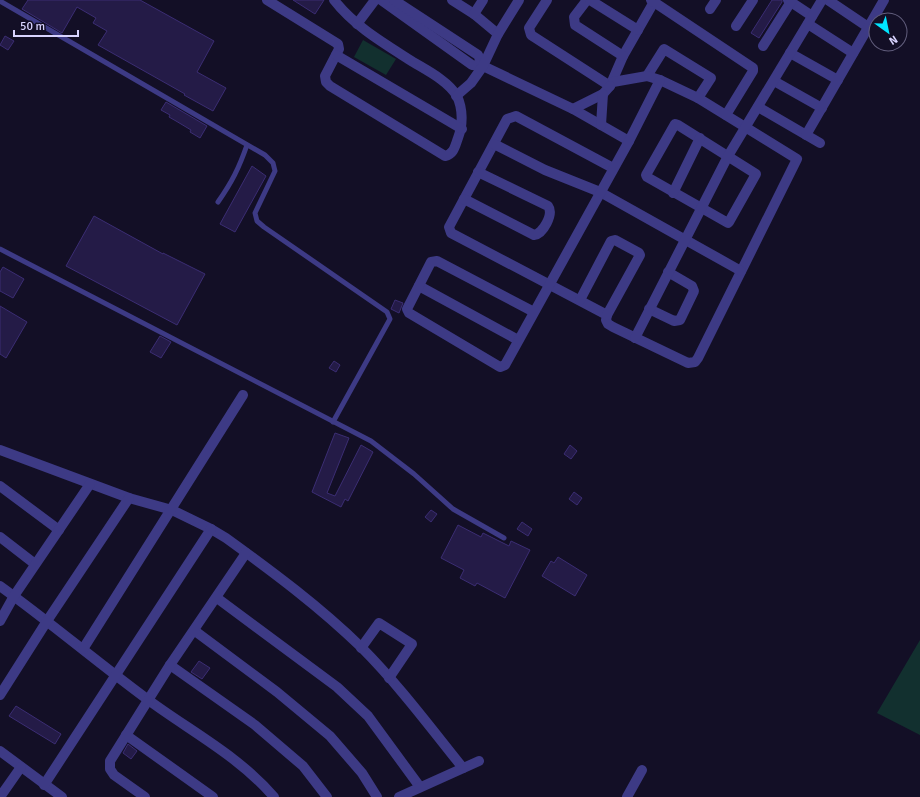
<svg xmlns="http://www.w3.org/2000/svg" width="920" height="797" font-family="Signika,sans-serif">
<rect width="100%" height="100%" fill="#130f26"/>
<!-- green -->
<g fill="#12302f">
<path d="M363,40L396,59L386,75L354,57Z"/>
<path d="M920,640V735L877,713Z"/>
</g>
<!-- building -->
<g fill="#241b47" stroke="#3b2d73">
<path d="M28,0H140L214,41L197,72L226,88L213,111L184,95L185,94L98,45L107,31L93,23L96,18L77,7L62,33L22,9Z"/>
<path d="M293,0H324L315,14Z"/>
<path d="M772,0H782V2L759,38L751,33Z"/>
<path d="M5,36L14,41L8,50L0,45Z"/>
<path d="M166,102L207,126L200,138L190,132L191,130L176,121L169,117L170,115L161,110Z"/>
<path d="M252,166L266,176L235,232L220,224Z"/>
<path d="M94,216L163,254V253L205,274L177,325L66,266Z"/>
<path d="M3,267L24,279L13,298L0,291V272Z"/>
<path d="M395,300L403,303L399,313L391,309Z"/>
<path d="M0,306L27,322L6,358L0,354Z"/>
<path d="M160,336L171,342L161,358L150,352Z"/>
<path d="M334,361L340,365L336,372L329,368Z"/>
<path d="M335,433L349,438L327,493L335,496L361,445L373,452L348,501L345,499L341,507L312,492Z"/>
<path d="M570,445L577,451L571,459L564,454Z"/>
<path d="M574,492L582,498L577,505L569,499Z"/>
<path d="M431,510L437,514L431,522L425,517Z"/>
<path d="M522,522L532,529L528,536L517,529Z"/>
<path d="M458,525L481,537L483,533L509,546L511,541L530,550L505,598L477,583L475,586L460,578L464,570L441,558Z"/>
<path d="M558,557L587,575L575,596L542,576L551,561L554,563Z"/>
<path d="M199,661L210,668L202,679L191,672Z"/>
<path d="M16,706L61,734L55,744L9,716Z"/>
<path d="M128,744L137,751L131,759L123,753Z"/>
</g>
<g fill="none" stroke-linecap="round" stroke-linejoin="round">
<!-- lane -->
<g stroke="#3d3a85" stroke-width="5">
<path d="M0,1L265,155L273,163L275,171L255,213L257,221L264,227L387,312L390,319L333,422"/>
<path d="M218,202C232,182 239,168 247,145"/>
<path d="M0,249L371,441L414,474L453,509L504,538"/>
</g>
<!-- street -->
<g stroke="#3d3a85" stroke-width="10">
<path d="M267,0L338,44L339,49L325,76L326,82L330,86L445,156C454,154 455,146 458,138C463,125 463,109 457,96C448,81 428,71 413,62C385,44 355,27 334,0"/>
<path d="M381,0L472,65L483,66L573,109L629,141"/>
<path d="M394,0L478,55L483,66"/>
<path d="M452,0L474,14L498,34"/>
<path d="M547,0L529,28L531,35L610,86L623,56L655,0"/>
<path d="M587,0L574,17L575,25L623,56"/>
<path d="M590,0L638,30"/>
<path d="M651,0L753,68V71L726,115"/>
<path d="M788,0L812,16"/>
<path d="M828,0L868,27"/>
<path d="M710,9L716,0"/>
<path d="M474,14L483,0"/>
<path d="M357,24L375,0"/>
<path d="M808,24L853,53"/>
<path d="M736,26L753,0"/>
<path d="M763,46L792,0"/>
<path d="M790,53L838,80"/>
<path d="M336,55L462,129"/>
<path d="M647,76L664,49L711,78L698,98"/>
<path d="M774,81L822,108"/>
<path d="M613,82L647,76L660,80L698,98L797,159L698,358L695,362L688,363L613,327L608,324L606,320L607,315L451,233L449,227L507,119L516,116L613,168"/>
<path d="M456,96L471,83L483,66L498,34L519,0"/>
<path d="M758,107L820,143"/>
<path d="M573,109L603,94L610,86"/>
<path d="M675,124L678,125L756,174L729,222L728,223L647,177L646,175Z"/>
<path d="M601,125L603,94"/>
<path d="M806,135L884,0"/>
<path d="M494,144L545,170L600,192L741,271"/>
<path d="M673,193L700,138"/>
<path d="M464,199L534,235C543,234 554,214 548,206L478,172"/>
<path d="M419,286L518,340"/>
<path d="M580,300L611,241L615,240L639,253L640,255L607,315"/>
<path d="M649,309L674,321L680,320L694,291L692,286L668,272"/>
<path d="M534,312L437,261L431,262L407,309L409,313L500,367L505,365L629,141L660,80"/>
<path d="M635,338L728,156L822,0"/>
<path d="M0,450L129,498L172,510L211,529L226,538C273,572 320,607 361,647C398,684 430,727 463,768"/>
<path d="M0,486L59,530"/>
<path d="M0,537L35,564"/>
<path d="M0,586C50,622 97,662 147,699C190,731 239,756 274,797"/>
<path d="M217,598L337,687L368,716L420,787"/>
<path d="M0,621L14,596L90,484"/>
<path d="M195,631L277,692L330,736L362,773L377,797"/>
<path d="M361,648L379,623L412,644L389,678"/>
<path d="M83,649L243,395"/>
<path d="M170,665L255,725L303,766L327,797"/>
<path d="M0,695L47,621L129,498"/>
<path d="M126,735L213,797"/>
<path d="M0,751L62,797"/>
<path d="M44,785L211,529"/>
<path d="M0,797L21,767"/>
<path d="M145,797L114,775L110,769V761L170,665L246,553"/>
<path d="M399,797L479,761"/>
<path d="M627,797L642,770"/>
</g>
</g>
<!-- north arrow -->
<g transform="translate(888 32) rotate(147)"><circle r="19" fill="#130f26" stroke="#625e7d"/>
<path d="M0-3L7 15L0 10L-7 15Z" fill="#00e5ff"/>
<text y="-6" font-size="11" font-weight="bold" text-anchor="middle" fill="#d9d4ff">N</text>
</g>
<!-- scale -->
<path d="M14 30v6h64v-6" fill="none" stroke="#d9d4ff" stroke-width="2"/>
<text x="20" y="30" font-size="12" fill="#d9d4ff" stroke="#130f26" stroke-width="3" paint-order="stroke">50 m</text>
</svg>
